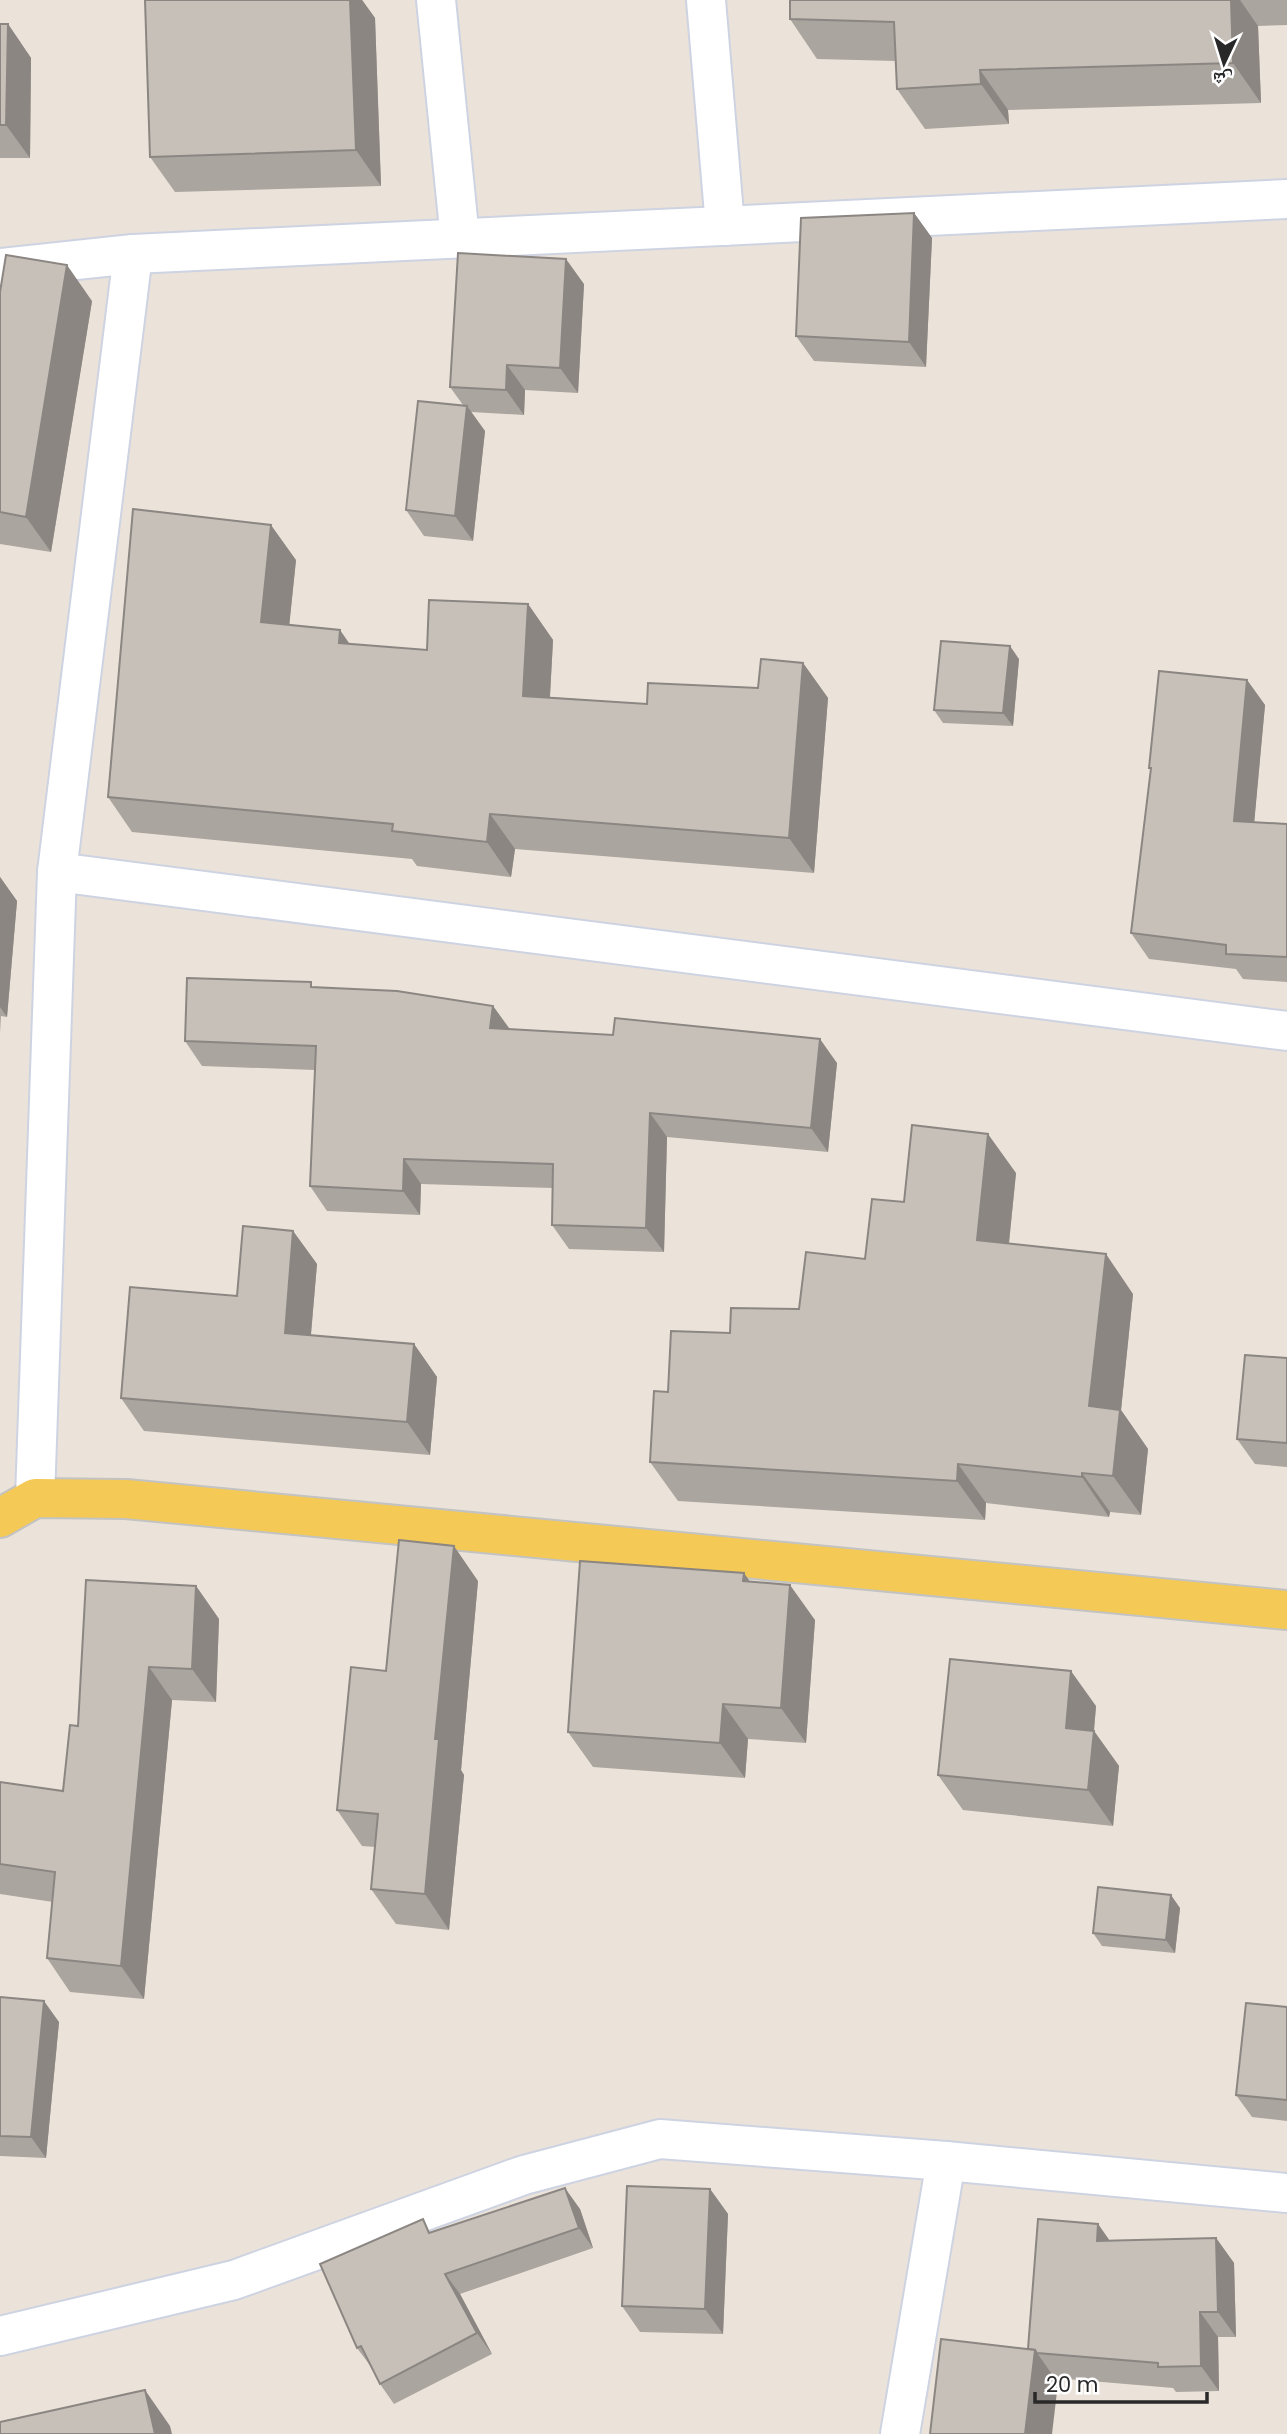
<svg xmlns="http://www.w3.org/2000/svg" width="1287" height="2434" font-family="Poppins,'Noto Naskh Arabic',sans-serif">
<rect width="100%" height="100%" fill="#ebe3d9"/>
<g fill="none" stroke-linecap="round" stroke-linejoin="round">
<!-- street casing -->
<g stroke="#ced3e2" stroke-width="42">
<g id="street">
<path d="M436,0L460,239"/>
<path d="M706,0L725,226"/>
<path d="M0,268L133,254"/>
<path d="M57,872L1287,1031"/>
<path d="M35,1498L57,872L133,254L1287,199"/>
<path d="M0,2336L234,2280L524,2175L660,2139L946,2161L1287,2193"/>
<path d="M900,2434L946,2161"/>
</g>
</g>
<!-- primary casing -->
<g stroke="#c3c3c3" stroke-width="42">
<path id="primary" d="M0,1518L35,1498L126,1499L1287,1610"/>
</g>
<!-- street -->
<use href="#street" stroke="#fff" stroke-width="38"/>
<!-- primary -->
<use href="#primary" stroke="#f4c955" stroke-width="38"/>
</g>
<!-- wall -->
<g fill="#aaa59f">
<path d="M145,0H362L375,18L381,186L175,192L150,157Z"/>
<path d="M790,0H1287V25L1258,26L1261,103L1008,110L1009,124L925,129L897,89L896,61L817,59L790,19Z"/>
<path d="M0,24H8L31,58L30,158H0Z"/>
<path d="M914,213L932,238L926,367L814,361L796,336Z"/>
<path d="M584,284L578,393L525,390L524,415L471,412L485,431L473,541L424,536L406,510L463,405L450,387Z"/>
<path d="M0,292L92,301L51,552L0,544Z"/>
<path d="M296,560L289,625L349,644L427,650L528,604L553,640L550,697L647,704L758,688L803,663L828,698L814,873L515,849L511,877L417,866L412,859L132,832L108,797Z"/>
<path d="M1019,659L1013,726L943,723L934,710Z"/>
<path d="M1247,680L1265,705L1254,822L1287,824V982L1243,979L1236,969L1149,959L1131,933L1151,771L1149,768Z"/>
<path d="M0,877L17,901L7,1017L1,1016L0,1033Z"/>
<path d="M315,988L493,1006L510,1029L837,1063L828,1152L667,1137L664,1252L569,1249L552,1225L553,1188L421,1184L420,1215L327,1211L310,1186L315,1070L202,1066L185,1041Z"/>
<path d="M1016,1173L1009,1244L1133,1294L1121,1410L1148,1449L1141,1515L1110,1512L1109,1517L986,1503L985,1520L678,1501L650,1462L668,1392L730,1333L799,1309L865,1259L904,1202Z"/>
<path d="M293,1231L317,1264L311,1335L414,1344L437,1377L430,1455L144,1431L121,1398L237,1296Z"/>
<path d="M1287,1358V1467L1255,1464L1237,1439Z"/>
<path d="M478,1581L461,1770L464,1775L449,1930L396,1924L371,1889L375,1847L362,1846L337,1810L386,1671Z"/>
<path d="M750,1582L815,1620L806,1743L748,1739L745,1778L593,1767L568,1732Z"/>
<path d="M196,1586L219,1619L216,1702L172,1700L144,1999L70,1992L47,1958L53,1902L0,1894V1782L63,1791L78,1726Z"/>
<path d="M1096,1706L1094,1731L1119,1766L1113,1826L963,1810L938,1775Z"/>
<path d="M1180,1908L1175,1953L1102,1946L1093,1933Z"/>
<path d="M0,1997L59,2022L46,2158L0,2156Z"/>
<path d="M1287,2007V2121L1252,2117L1236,2095Z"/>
<path d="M710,2189L728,2214L723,2334L640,2332L622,2306Z"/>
<path d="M580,2209L593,2248L460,2294L492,2354L394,2404L380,2384L372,2368L357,2348L432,2232Z"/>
<path d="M1098,2224L1110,2241L1216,2238L1234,2263L1236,2337H1218L1219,2391L1176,2392L1173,2388L1055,2378L1058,2383L1028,2349Z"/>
</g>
<!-- shaded-wall -->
<g fill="#8b8682">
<path d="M350,0H362L375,18L381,186L356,150Z"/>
<path d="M1231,0H1240L1258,26L1261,103L1233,63Z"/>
<path d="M8,24L31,58L30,158L6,125Z"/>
<path d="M980,70L1008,110L1009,124L981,84Z"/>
<path d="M914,213L932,238L926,367L909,342Z"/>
<path d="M566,259L584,284L578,393L560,368Z"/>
<path d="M67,265L92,301L51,552L26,517Z"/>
<path d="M507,365L525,390L524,415L506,390Z"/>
<path d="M467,406L485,431L473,541L455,516Z"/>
<path d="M271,525L296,560L286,657L261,622Z"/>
<path d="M528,604L553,640L548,731L523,696Z"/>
<path d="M340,630L365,666L339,643Z"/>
<path d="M1010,646L1019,659L1013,726L1003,713Z"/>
<path d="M803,663L828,698L814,873L789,838Z"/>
<path d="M1247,680L1265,705L1252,847L1234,821Z"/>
<path d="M490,814L515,849L511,877L487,842Z"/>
<path d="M0,877L17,901L7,1017L0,1007Z"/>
<path d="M493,1006L510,1030L490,1028Z"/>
<path d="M820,1039L837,1063L828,1152L811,1128Z"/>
<path d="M650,1113L667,1137L664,1252L646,1228Z"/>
<path d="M988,1134L1016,1173L1005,1280L977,1240Z"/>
<path d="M404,1159L421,1184L420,1215L403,1191Z"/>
<path d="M293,1231L317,1264L308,1367L285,1333Z"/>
<path d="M1106,1254L1133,1294L1121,1410L1148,1449L1141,1515L1113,1476L1089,1406Z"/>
<path d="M414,1344L437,1377L430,1455L407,1422Z"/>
<path d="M958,1464L986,1503L985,1520L957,1481Z"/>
<path d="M1082,1473L1110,1512L1109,1517L1082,1477Z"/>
<path d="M454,1546L478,1581L461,1770L464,1775L449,1930L425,1894L435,1739Z"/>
<path d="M744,1573L768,1608L743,1581Z"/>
<path d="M790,1585L815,1620L806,1743L781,1708Z"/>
<path d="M196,1586L219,1619L216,1702L192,1669Z"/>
<path d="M149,1667L172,1700L144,1999L121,1966Z"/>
<path d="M1071,1671L1096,1706L1091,1763L1066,1728Z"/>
<path d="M723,1704L748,1739L745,1778L720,1743Z"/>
<path d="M1094,1731L1119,1766L1113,1826L1088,1790Z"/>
<path d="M1171,1895L1180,1908L1175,1953L1166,1940Z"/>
<path d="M44,2001L59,2022L46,2158L31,2137Z"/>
<path d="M565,2188L580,2209L593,2248L579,2228Z"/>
<path d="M710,2189L728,2214L723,2334L705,2309Z"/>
<path d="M1098,2224L1116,2250L1097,2241Z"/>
<path d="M1216,2238L1234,2263L1236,2337L1218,2312Z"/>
<path d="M445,2274L460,2294L492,2354L477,2333Z"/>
<path d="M1200,2312L1218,2337L1219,2391L1201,2366Z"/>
<path d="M1035,2350L1058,2383L1052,2434H1025Z"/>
<path d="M145,2390L170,2426L172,2434H155Z"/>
</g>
<!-- building -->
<g fill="#c6c0b9" stroke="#8b8682" stroke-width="2">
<path d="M145,0H350L356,150L150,157Z"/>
<path d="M790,0H1231L1233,63L980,70L981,84L897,89L894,22L790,19Z"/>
<path d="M0,24H8L6,125H0Z"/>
<path d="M914,213L909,342L796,336L801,218Z"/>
<path d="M458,253L566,259L560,368L507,365L506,390L450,387Z"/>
<path d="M6,255L67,265L26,517L0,512V292Z"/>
<path d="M418,401L467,406L455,516L406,510Z"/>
<path d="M133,509L271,525L261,622L340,630L339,643L427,650L429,600L528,604L523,696L647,704L648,683L758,688L761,659L803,663L789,838L490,814L487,842L392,831L393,824L108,797Z"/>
<path d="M941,641L1010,646L1003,713L934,710Z"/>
<path d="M1159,671L1247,680L1234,821L1287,824V957L1226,954V945L1131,933L1151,768H1149Z"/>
<path d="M187,978L311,982V987L397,991L493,1006L490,1028L613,1035L615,1018L820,1039L811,1128L650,1113L646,1228L552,1225L553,1164L404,1159L403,1191L310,1186L316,1046L185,1041Z"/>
<path d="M912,1125L988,1134L977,1240L1106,1254L1089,1406L1120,1410L1113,1476L1082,1473V1477L958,1464L957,1481L650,1462L654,1391L668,1392L671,1331L730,1333L731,1308L799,1309L806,1252L865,1259L872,1199L904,1202Z"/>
<path d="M243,1226L293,1231L285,1333L414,1344L407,1422L121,1398L130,1287L237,1296Z"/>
<path d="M1245,1355L1287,1358V1443L1237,1439Z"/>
<path d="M399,1540L454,1546L435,1739H439L425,1894L371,1889L378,1814L337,1810L351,1667L386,1671Z"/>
<path d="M580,1561L744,1573L743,1581L790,1585L781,1708L723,1704L720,1743L568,1732Z"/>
<path d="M86,1580L196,1586L192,1669L149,1667L121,1966L47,1958L55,1872L0,1864V1782L63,1791L70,1725L78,1726Z"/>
<path d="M950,1659L1071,1671L1066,1728L1094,1731L1088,1790L938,1775Z"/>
<path d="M1098,1887L1171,1895L1166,1940L1093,1933Z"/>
<path d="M0,1997L44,2001L31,2137L0,2136Z"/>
<path d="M1246,2003L1287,2007V2100L1236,2095Z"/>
<path d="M627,2186L710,2189L705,2309L622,2306Z"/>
<path d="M565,2188L579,2228L445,2274L477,2333L380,2384L361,2346L357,2348L320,2264L423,2219L429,2233Z"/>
<path d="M1038,2219L1098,2224L1097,2241L1216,2238L1218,2312H1200L1201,2366L1158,2367V2363L1037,2353L1035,2350L1028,2349Z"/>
<path d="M941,2339L1035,2350L1025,2434H930Z"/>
<path d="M145,2390L155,2434H0V2422Z"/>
</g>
<!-- north arrow -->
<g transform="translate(1224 63) rotate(184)" stroke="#ffffff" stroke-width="5" paint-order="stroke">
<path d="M0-5L12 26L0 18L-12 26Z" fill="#282828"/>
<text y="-10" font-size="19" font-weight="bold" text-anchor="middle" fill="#282828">ش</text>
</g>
<!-- scale -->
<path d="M1035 2392v10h172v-10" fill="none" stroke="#282828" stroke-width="3.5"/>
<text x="1046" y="2392" font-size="21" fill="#282828" stroke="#ffffff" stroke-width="5" paint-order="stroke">20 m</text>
</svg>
